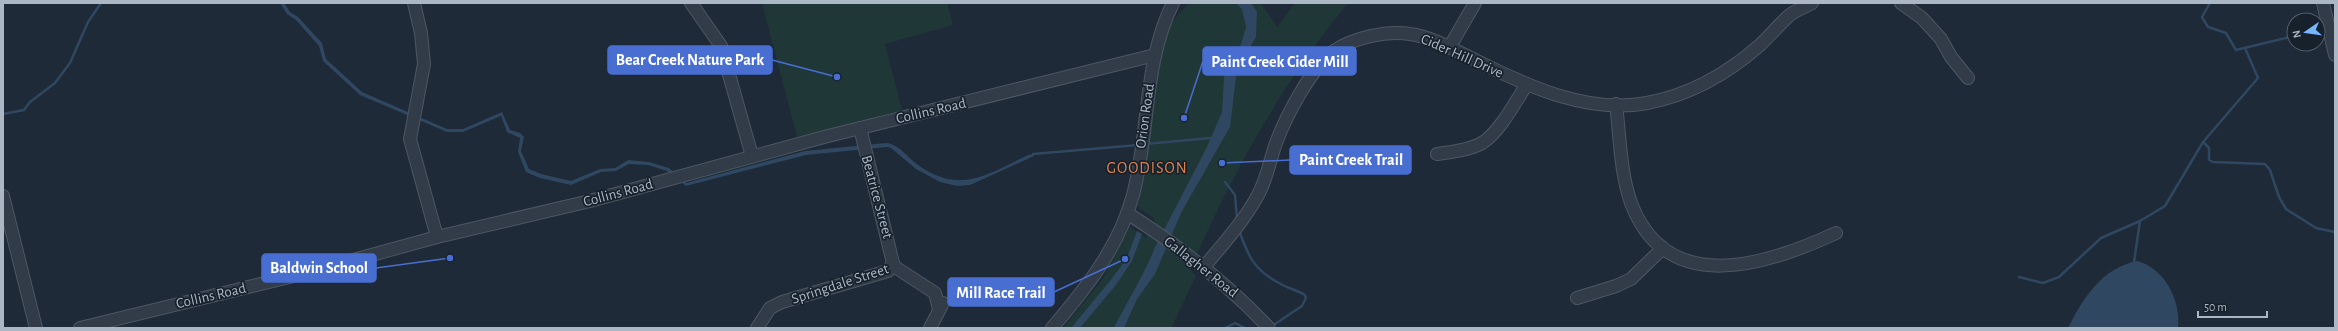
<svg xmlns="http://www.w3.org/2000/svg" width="2338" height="331" font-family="'Alegreya Sans',sans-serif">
<rect width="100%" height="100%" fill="#1e2a37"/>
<!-- green -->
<g fill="#203738">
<path d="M762,3H947L953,25L885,44L902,110L797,137Z"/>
<path d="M1189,3H1261L1277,27L1295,3H1348C1282,83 1231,175 1190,270L1196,276L1171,328H1063L1103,279L1130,227L1146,238L1155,219L1138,207L1153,89L1166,29Z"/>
</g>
<!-- water -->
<g fill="#2f4760">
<path d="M280,3H284L290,12L298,17L322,43L326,59L362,92L447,129H463L502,112L510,130L520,133L524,137L521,151L529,169L541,174L571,181L600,169L615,168L628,160L649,162L669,168L686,183L805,151L886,143C899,144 908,158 918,165C960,195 988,174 1028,155L1033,154L1034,156L970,185L957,186L940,182L916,169L891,148L887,147L806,155L686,186L667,171L648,165L629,164L616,171L601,172L571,185L540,178L526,172L518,152L520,138L507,132L501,116L463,132H447L360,95L323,61L319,46L296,20L287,14Z"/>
<path d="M1236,3H1251L1257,12L1256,37L1237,69L1230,127L1181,213L1155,274L1137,299L1124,328H1114C1127,301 1144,276 1155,247L1207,147L1222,112L1224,78L1228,61L1241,44L1246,27L1242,9Z"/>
<path d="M1137,231L1142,234L1132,261L1115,286L1080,328H1071L1110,281L1127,258Z"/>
<path d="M2137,261C2165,268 2181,301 2178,328H2068C2083,298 2102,268 2137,261Z"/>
</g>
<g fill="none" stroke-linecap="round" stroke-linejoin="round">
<!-- stream -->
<g stroke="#2f4760" stroke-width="2.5">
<path d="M2210,3L2202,17L2208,27L2226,33L2236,50L2294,36"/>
<path d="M2318,31L2325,29"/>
<path d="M3,114L24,110L30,102L55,83L70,63L88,22L101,3"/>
<path d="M2203,142L2209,148V160L2213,162L2265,164L2270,170L2279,197L2286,209L2316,228L2335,232"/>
<path d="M1145,144L1211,138"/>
<path d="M1033,154L1138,145"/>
<path d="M1225,182L1235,195L1237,219"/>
<path d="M1239,230C1248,256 1254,270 1279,283C1287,288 1297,290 1305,295L1306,298L1302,306L1272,326"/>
<path d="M2134,262L2140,221"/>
<path d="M2019,277L2043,283L2059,277L2101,238L2140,221L2165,206L2203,142L2258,78L2245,48"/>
<path d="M1225,328L1235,323L1245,328"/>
</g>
<!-- minor casing -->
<g stroke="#4c5763" stroke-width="14">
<g id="minor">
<path d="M414,3L421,33L424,64L410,139L437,237"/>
<path d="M691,3L721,46L752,156"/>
<path d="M1901,3L1922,18L1941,39L1951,57L1968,78"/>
<path d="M2323,3L2335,55"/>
<path d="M1449,48L1475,3"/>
<path d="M1616,104C1620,136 1620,172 1631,203C1667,298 1767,265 1836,233"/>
<path d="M1437,154C1452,152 1469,150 1482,143C1499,133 1516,101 1527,84"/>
<path d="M3,196L36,328"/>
<path d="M1127,213C1179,246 1226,282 1269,328"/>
<path d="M892,265L935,293L939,309"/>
<path d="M1204,267C1223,244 1244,221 1258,195C1267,179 1270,160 1276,143C1286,116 1311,68 1334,51C1353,38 1387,30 1410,34C1433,37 1454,50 1475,60C1527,86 1587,114 1647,103C1690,95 1727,74 1760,45C1771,35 1780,23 1791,14C1797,10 1805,7 1812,3"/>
<path d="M1577,298L1616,286L1631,279L1663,248"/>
<path d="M80,328L306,273L437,237L590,201L824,137L1155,55"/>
<path d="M757,328L770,308L782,302L888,271L893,263L860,128"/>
<path d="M930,328L943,303"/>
<path d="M1052,328C1087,287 1119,247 1133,195C1150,131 1143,63 1173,3"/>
</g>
</g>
<!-- minor -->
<use href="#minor" stroke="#313c48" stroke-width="12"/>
</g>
<g text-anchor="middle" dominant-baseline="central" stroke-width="3.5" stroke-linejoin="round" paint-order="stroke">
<!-- street labels -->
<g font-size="15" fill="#abb7c5" stroke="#17212c">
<text transform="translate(1462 56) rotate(24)">Cider Hill Drive</text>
<text transform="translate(931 111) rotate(-13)">Collins Road</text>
<text transform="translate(1145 116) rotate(-82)">Orion Road</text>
<text transform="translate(618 193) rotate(-15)">Collins Road</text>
<text transform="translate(877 197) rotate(75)">Beatrice Street</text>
<text transform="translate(1201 267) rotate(38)">Gallagher Road</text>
<text transform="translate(840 284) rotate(-18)">Springdale Street</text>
<text transform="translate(211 296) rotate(-13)">Collins Road</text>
</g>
<!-- neighbourhood labels -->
<g font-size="16" letter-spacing="1" fill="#da8251" stroke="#17212c">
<text x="1147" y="168">GOODISON</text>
</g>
</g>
<!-- callouts -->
<path fill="none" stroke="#486ed2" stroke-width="1.5" d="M837 77L772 60M1184 118L1203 61M1222 163L1290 160M450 258L376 268M1125 259L1054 292"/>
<g fill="#486ed2" stroke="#17212c" stroke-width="1.5">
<circle cx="837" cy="77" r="4"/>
<circle cx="1184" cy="118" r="4"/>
<circle cx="1222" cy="163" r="4"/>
<circle cx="450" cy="258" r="4"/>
<circle cx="1125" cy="259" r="4"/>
</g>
<g fill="#486ed2" stroke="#486ed2" stroke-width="1.5">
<rect x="608" y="46" width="164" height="28" rx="4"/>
<rect x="1203" y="47" width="153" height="28" rx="4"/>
<rect x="1290" y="146" width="121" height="28" rx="4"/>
<rect x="262" y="254" width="114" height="28" rx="4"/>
<rect x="948" y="278" width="106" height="28" rx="4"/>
</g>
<g font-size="16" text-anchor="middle" font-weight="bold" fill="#fff">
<text x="690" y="65">Bear Creek Nature Park</text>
<text x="1280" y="67">Paint Creek Cider Mill</text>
<text x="1351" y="165">Paint Creek Trail</text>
<text x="319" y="273">Baldwin School</text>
<text x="1001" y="298">Mill Race Trail</text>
</g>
<!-- border -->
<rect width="2338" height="331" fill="none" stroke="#abb7c5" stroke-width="8"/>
<!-- north arrow -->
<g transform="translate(2306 32) rotate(257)"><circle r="19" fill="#17212c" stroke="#525d69"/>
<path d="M0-3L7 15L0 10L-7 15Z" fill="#76b5ff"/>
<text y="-6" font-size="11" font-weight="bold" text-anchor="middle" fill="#abb7c5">N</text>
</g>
<!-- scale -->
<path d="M2198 311v6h69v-6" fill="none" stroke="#abb7c5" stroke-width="2"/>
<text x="2204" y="311" font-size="12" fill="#abb7c5" stroke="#17212c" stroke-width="3" paint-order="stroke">50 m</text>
</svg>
